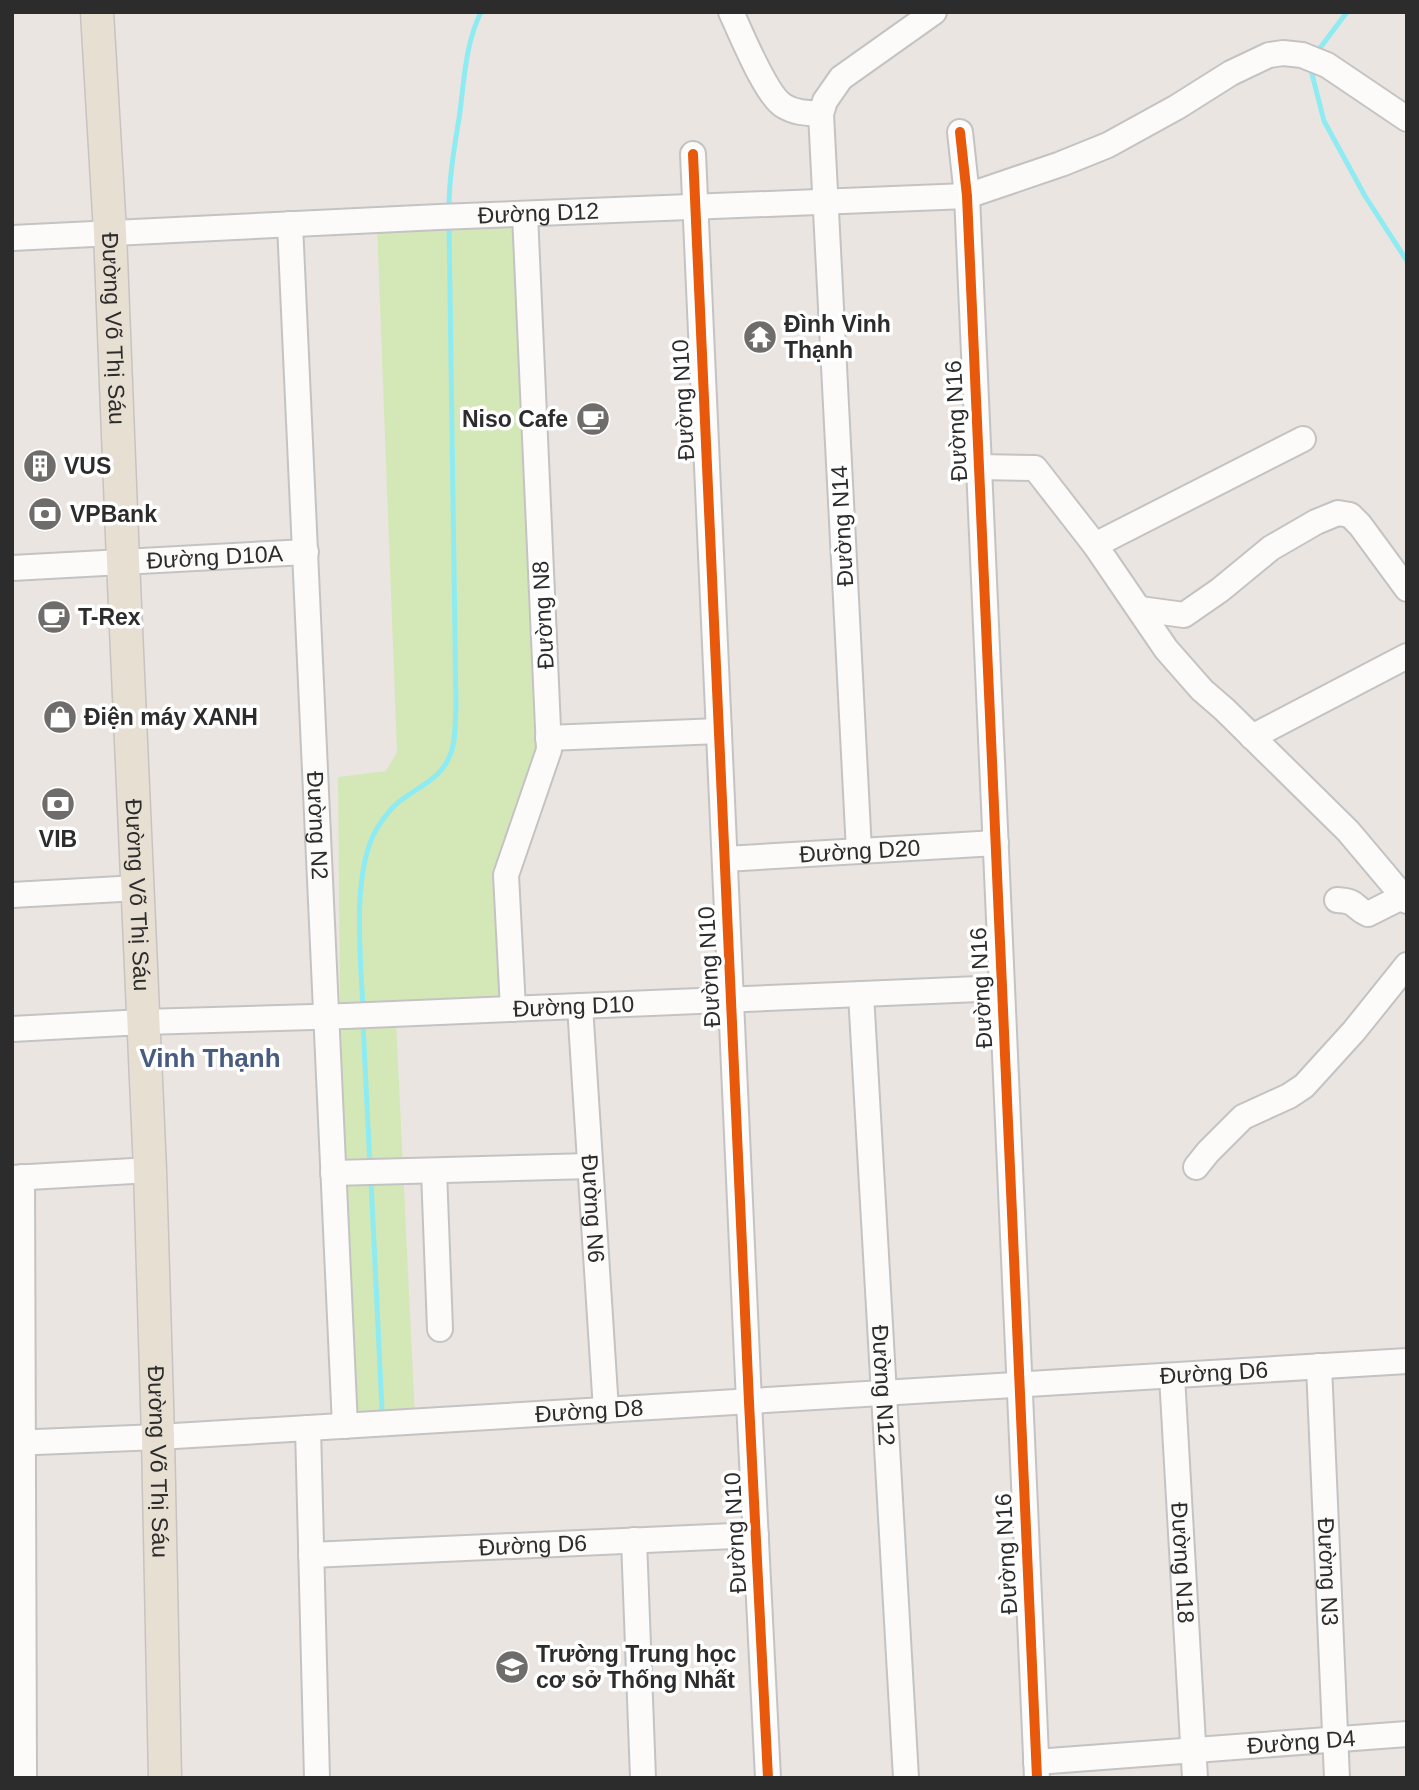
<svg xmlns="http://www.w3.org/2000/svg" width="1419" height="1790" font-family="Helvetica,sans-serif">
<rect width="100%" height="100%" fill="#ebe5e1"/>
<!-- green -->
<g fill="#d4e8b7">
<path d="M519,220L543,749L499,874L506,1003L340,1010L338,777L386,771L397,752L377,226Z"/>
<path d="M396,1020L415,1418L350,1422L325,1022Z"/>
</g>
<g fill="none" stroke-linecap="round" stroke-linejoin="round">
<!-- stream -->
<g stroke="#8febf2" stroke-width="5">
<path d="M1317,52L1347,12"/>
<path d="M1313,68L1312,74L1324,121L1365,196L1407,261"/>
<path d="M449,208C449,176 455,144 460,112C464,79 466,42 481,12"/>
<path d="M363,1010C361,959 351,875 376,830C382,820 391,808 400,801C418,787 442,778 450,755C456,742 455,723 456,708L449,222"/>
<path d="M363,1023L370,1167"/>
<path d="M371,1180L382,1410"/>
</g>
<!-- minor casing -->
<g stroke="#c4c3c3" stroke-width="28">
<g id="minor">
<path d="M731,12C741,33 766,96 784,106C795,113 808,113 821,114"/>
<path d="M960,132L967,196L1037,1778"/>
<path d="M693,154L749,1402L768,1778"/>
<path id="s1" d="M290,224L345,1426"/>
<path id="s2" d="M12,238L439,217L967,196L1061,164L1108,145L1177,107L1231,73L1269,55L1283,53L1302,55L1327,65L1407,119"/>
<path d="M979,467L1035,468L1095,545L1166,649L1202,690L1224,709L1348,831L1407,901"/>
<path d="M1095,545L1303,439"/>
<path id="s3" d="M12,568L306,552"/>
<path d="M1140,609L1184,615L1220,590L1271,548L1316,522L1338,513L1350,515L1360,525L1407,589"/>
<path d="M1252,737L1407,656"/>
<path d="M548,738L719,731"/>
<path d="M859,851L821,114L825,101L841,78L934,12"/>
<path id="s4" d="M725,859L996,843"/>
<path d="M12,895L138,888"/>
<path d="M1337,900C1359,901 1353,908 1368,914L1402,897"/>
<path id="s5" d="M861,994L906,1778"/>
<path id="s6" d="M580,1006L606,1410"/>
<path d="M513,1009L506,875L549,750L525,214"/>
<path id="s7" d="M12,1029L143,1022L346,1016L1002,988"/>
<path d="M1196,1167L1208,1152L1243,1117L1289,1096L1304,1086L1354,1031L1407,965"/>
<path d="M434,1171L440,1329"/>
<path d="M333,1173L590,1166"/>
<path d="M22,1177L24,1778"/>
<path d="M12,1178L150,1170"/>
<path id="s8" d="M1319,1366L1337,1778"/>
<path id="s9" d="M1172,1376L1195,1778"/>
<path d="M308,1428L317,1778"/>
<path id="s10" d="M12,1443L158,1437L308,1428L1407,1361"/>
<path d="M634,1540L643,1778"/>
<path id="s11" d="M311,1555L756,1535"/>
<path id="s12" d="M1036,1762L1407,1734"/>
</g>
</g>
<!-- major casing -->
<g stroke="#c6c3c2" stroke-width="35">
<g id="major">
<path id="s13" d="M97,12L110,232L123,561L150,1170L158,1437L165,1778"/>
</g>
</g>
<!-- minor -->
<use href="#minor" stroke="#fcfbfa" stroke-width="24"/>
<!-- major -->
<use href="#major" stroke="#e8dfd3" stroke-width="32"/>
<!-- cycleway casing -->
<g stroke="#fff" stroke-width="15">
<g id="cycleway">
<path d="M960,132L967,196L1037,1778"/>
<path d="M693,154L749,1402L768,1778"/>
</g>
</g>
<!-- cycleway -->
<use href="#cycleway" stroke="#e8590c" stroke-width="10"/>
</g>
<!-- icons -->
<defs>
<g id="temple-disc" transform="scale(1.75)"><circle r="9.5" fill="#6f6d6b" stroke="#fff"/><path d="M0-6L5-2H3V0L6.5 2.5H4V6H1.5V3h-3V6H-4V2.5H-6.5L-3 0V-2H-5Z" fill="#fff"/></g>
<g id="cafe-disc" transform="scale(1.75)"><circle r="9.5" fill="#6f6d6b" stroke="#fff"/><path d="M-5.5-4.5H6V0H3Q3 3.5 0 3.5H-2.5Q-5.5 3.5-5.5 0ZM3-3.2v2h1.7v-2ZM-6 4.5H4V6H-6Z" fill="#fff"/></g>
<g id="building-disc" transform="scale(1.75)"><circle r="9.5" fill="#6f6d6b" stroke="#fff"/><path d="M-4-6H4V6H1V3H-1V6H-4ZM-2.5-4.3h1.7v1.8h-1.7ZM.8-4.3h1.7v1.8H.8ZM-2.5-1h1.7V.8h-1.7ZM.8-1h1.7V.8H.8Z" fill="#fff"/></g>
<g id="bank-disc" transform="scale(1.75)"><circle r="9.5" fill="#6f6d6b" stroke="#fff"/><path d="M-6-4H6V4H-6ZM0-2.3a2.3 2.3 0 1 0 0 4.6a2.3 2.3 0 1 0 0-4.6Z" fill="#fff"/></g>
<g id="shop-disc" transform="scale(1.75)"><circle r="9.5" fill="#6f6d6b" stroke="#fff"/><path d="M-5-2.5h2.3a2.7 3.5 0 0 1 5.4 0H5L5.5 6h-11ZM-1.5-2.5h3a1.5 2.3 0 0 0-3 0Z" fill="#fff"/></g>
<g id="school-disc" transform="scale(1.75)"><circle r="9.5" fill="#6f6d6b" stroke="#fff"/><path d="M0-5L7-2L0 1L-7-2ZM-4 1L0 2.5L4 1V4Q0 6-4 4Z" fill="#fff"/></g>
</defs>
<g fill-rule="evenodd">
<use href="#temple-disc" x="760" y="337"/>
<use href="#cafe-disc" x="593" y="419"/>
<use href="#building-disc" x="40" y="466"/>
<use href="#bank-disc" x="45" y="514"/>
<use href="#cafe-disc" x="54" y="617"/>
<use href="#shop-disc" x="60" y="717"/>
<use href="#bank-disc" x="58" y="804"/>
<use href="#school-disc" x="512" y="1667"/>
</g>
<g text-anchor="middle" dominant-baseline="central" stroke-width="7" stroke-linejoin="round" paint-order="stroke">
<!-- street labels -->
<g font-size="23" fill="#2c2c2c" stroke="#fff">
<text stroke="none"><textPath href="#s2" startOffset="527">Đường D12</textPath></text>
<text stroke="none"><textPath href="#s13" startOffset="317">Đường Võ Thị Sáu</textPath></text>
<text transform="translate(683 400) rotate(-93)">Đường N10</text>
<text transform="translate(956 421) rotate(-93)">Đường N16</text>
<text transform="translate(842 526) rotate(-93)">Đường N14</text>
<text stroke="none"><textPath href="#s3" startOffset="203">Đường D10A</textPath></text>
<text transform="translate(543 615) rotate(-93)">Đường N8</text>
<text stroke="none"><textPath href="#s1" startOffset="602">Đường N2</textPath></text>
<text stroke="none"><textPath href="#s4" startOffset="135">Đường D20</textPath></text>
<text stroke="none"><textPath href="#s13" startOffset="884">Đường Võ Thị Sáu</textPath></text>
<text transform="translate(709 967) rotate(-93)">Đường N10</text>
<text transform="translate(981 988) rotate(-93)">Đường N16</text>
<text stroke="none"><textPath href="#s7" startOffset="562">Đường D10</textPath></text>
<text stroke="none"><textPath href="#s6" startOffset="203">Đường N6</textPath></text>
<text stroke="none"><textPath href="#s10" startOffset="1204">Đường D6</textPath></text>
<text stroke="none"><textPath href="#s5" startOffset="392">Đường N12</textPath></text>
<text stroke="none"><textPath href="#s10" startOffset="578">Đường D8</textPath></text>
<text stroke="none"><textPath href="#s13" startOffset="1451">Đường Võ Thị Sáu</textPath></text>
<text transform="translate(735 1533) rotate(-93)">Đường N10</text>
<text stroke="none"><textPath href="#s11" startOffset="222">Đường D6</textPath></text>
<text transform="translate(1006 1554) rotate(-93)">Đường N16</text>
<text stroke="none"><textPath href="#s9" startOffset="187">Đường N18</textPath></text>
<text stroke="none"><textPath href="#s8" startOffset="206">Đường N3</textPath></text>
<text stroke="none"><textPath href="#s12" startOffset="266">Đường D4</textPath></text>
</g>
<!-- poi labels -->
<g font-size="23" font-weight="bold" fill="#2c2c2c" stroke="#fff" text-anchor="start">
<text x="784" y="324">Đình Vinh<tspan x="784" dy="26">Thạnh</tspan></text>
<text x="568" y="419" text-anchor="end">Niso Cafe</text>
<text x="64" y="466">VUS</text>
<text x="70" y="514">VPBank</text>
<text x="78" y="617">T-Rex</text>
<text x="84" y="717">Điện máy XANH</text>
<text x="58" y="839" text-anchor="middle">VIB</text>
<text x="536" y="1654">Trường Trung học<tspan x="536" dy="26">cơ sở Thống Nhất</tspan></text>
</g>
<!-- quarter labels -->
<g font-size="26" font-weight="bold" fill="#485c81" stroke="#fff">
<text x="210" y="1058">Vinh Thạnh</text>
</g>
</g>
<!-- border -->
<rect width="1419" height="1790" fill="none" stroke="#2c2c2c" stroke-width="28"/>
</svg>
